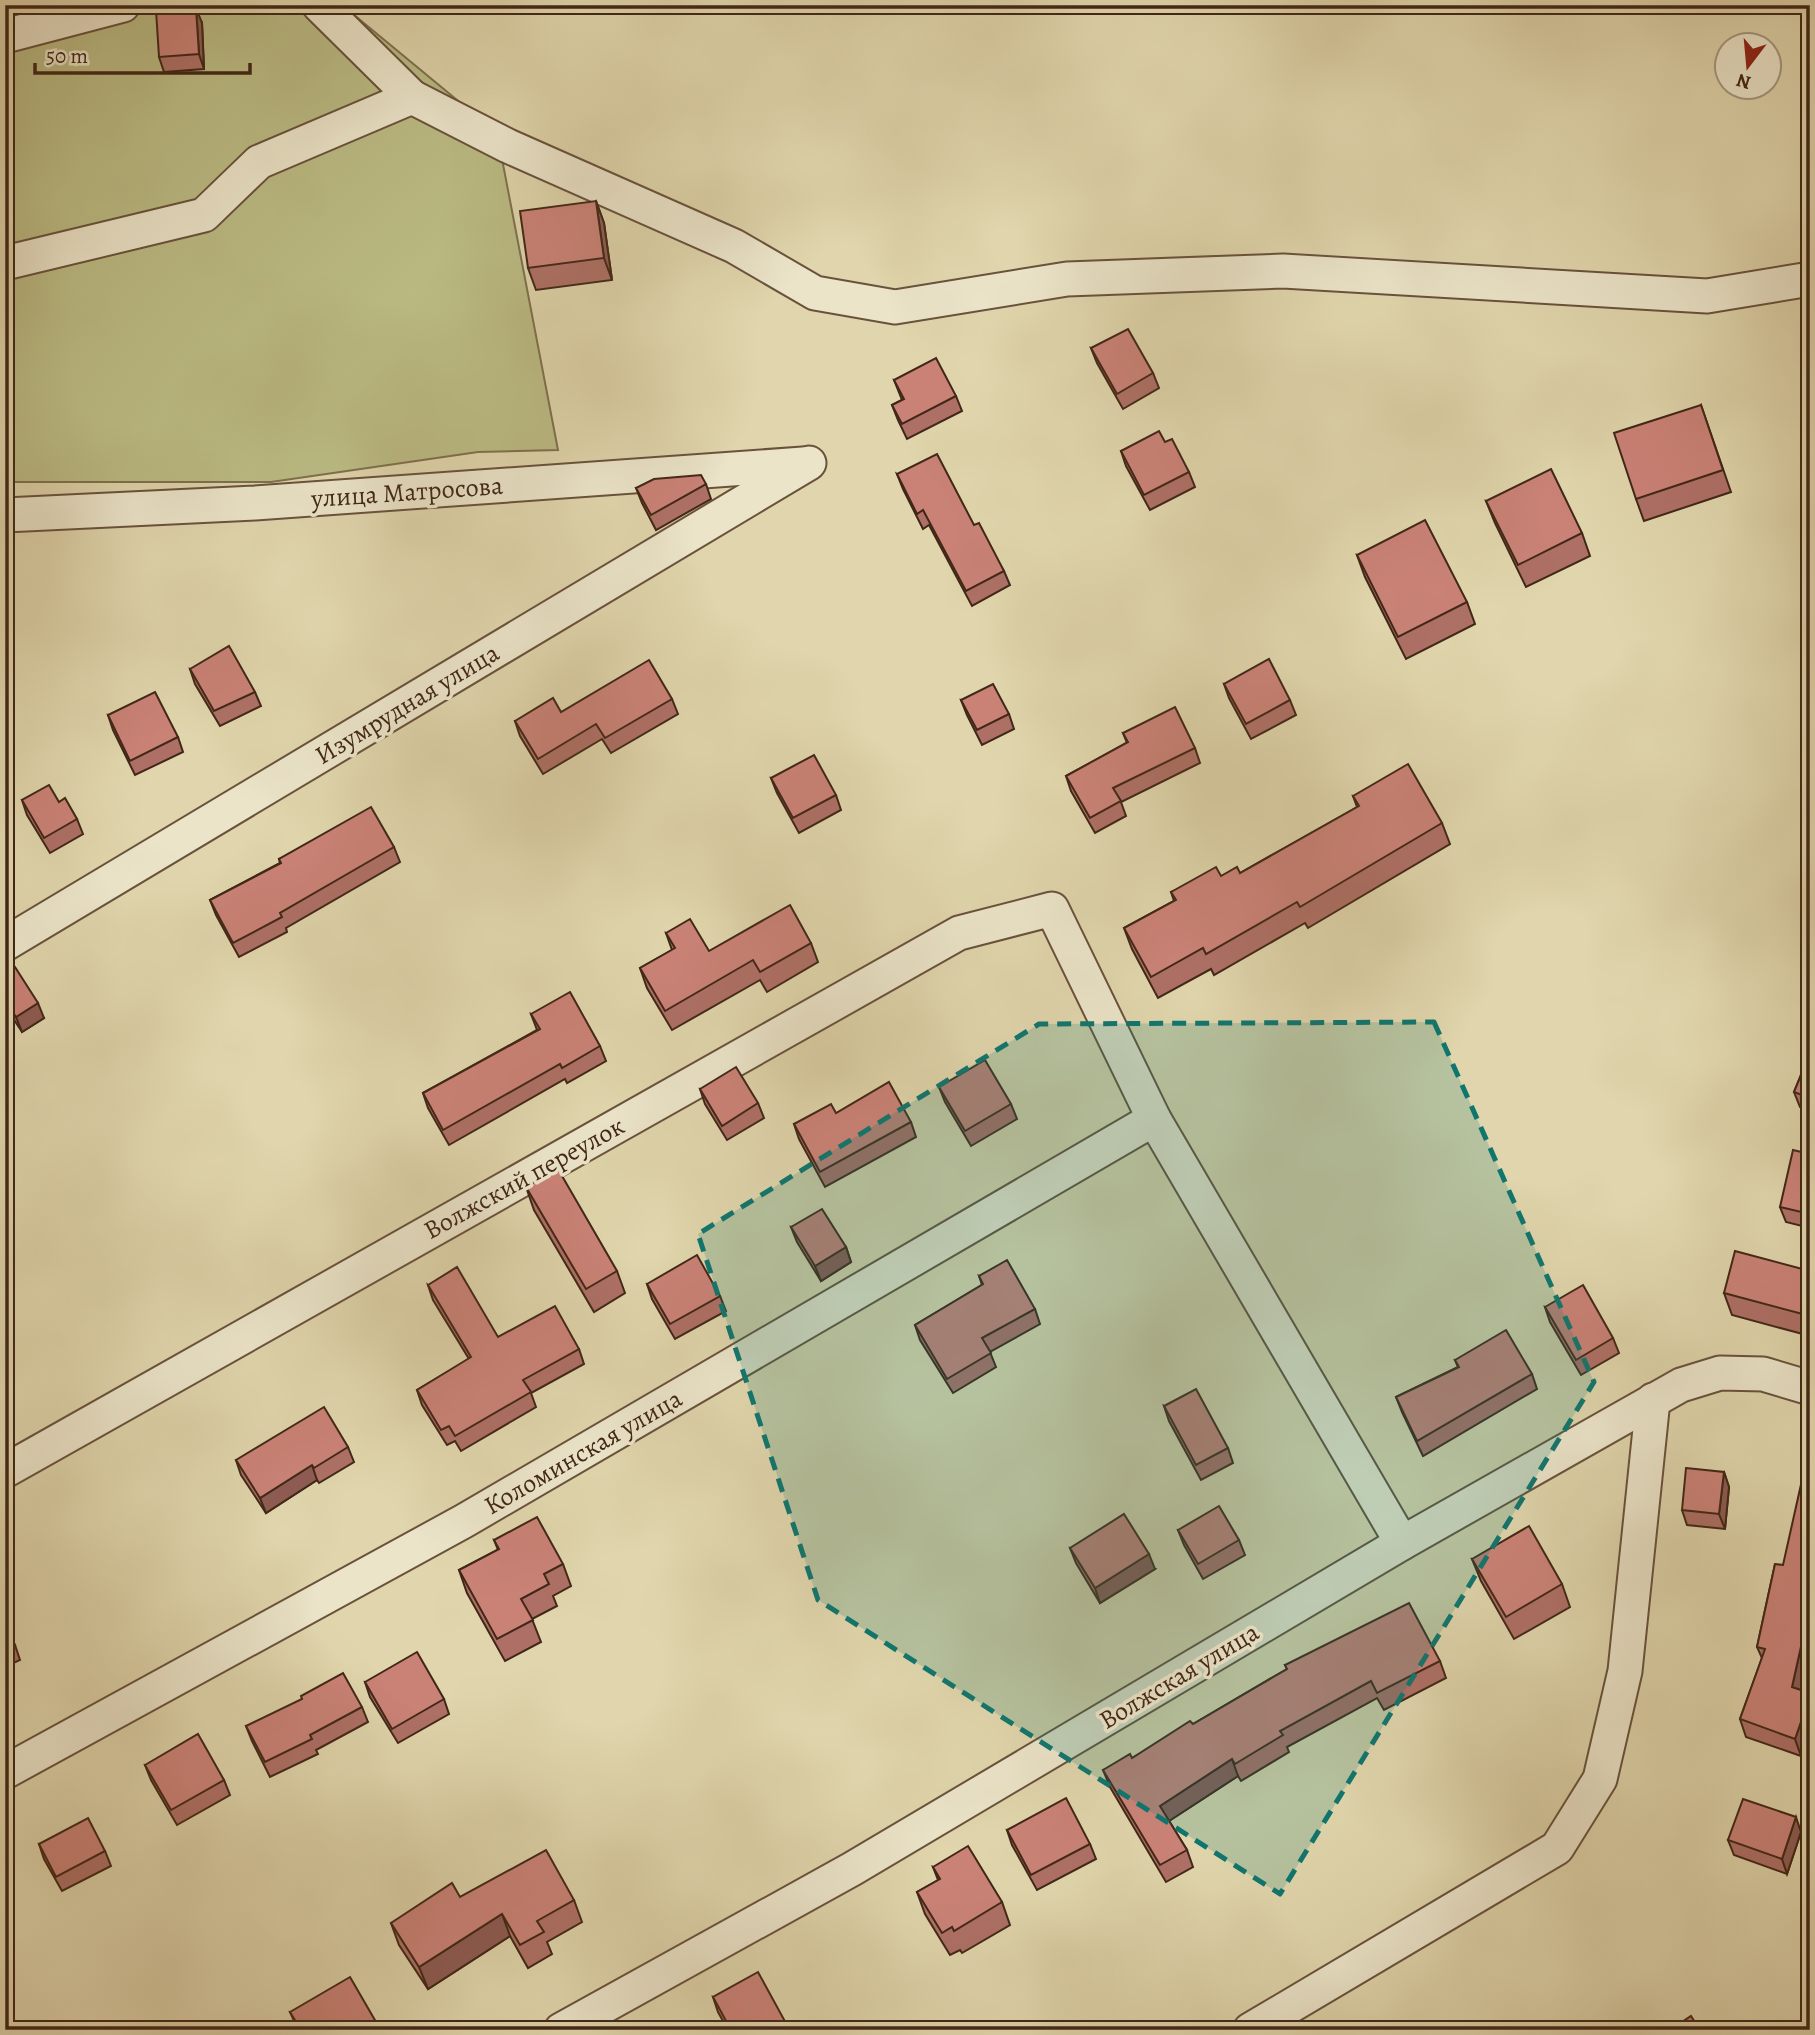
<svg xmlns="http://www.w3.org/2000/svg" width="1815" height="2035" font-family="Alegreya,serif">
<rect width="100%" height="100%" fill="#e0d5ac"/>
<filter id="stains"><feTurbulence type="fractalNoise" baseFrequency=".00286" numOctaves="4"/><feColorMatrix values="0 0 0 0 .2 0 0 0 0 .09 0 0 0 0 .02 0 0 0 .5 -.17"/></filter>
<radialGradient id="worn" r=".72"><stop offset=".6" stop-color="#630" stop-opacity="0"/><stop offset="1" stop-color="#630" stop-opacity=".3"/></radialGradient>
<!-- green -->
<path fill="#bbbb84" stroke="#7e714e" stroke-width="2" d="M5,5H342L497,133L558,450L478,452L271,482H5Z"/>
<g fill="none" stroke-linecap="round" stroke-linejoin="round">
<!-- minor casing -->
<g stroke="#69523c" stroke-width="37">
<g id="minor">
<path d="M319,5L412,97"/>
<path d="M5,36L123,5"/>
<path d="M5,263L204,215L259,162L412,97L508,146L734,246L815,293L895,307L1067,279L1283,271L1707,296L1810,279"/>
<path d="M5,515L255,503L803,464"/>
<path d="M5,944L809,463"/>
<path d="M5,1471L959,933L1052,909L1154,1119L1402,1543"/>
<path d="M5,1772L464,1521L1154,1119"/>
<path d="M561,2030L852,1869L1402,1543L1681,1385L1720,1373L1763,1374L1810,1388"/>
<path d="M1250,2030L1557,1848L1600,1779L1625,1671L1653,1400"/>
</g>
</g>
<!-- minor -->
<use href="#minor" stroke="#ebe4c9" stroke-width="33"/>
</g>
<!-- wall -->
<g fill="#ae7066" stroke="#412717" stroke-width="2">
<path d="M202,23L204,69L164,72L159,57Z"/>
<path d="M596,201L604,223L612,280L536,290L528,268Z"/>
<path d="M1091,348L1153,373L1159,388L1123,409L1097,363Z"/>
<path d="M894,380L956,396L962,411L907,439L898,420L892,405L902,400Z"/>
<path d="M1701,405L1731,492L1644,521L1636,499Z"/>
<path d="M1165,442L1189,472L1195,487L1150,510L1126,466L1121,451Z"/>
<path d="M897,474L974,525L1004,571L1010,585L972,606L929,525L923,529L903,489Z"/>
<path d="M706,484L711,499L656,530L642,503L636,488Z"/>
<path d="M1486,501L1582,533L1590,556L1526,587L1495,523Z"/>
<path d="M1357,555L1467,602L1475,624L1406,659L1365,577Z"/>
<path d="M190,669L255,692L261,706L220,726L195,684Z"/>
<path d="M1224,684L1290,700L1296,715L1251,739L1229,698Z"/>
<path d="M672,699L678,714L611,753L602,739L543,774L520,736L515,721L561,712Z"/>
<path d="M961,700L1009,714L1014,729L982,745L967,715Z"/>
<path d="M108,715L178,737L183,752L135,775L113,730Z"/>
<path d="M1123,733L1195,748L1200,763L1121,802L1126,816L1095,833L1071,791L1066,776L1127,743Z"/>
<path d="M771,778L836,795L841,810L799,833L777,793Z"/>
<path d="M1353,796L1442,823L1450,844L1308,928L1305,923L1214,975L1211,969L1158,998L1132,949L1124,928L1174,901L1171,892L1221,876L1240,873L1357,807Z"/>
<path d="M22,800L59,802L77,819L83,834L50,853L27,815Z"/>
<path d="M394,847L400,862L286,928L287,932L239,957L216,915L210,900L280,863L279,859Z"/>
<path d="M666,933L709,951L811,943L818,962L767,992L760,980L672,1030L647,988L640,968L672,950Z"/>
<path d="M5,973L44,1018L22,1032L5,1006Z"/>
<path d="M531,1014L600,1046L606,1061L567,1083L565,1079L449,1145L428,1108L423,1093L537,1030Z"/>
<path d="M1810,1053V1111L1800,1107L1794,1092Z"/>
<path d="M939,1087L1011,1104L1017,1119L971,1146L945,1102Z"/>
<path d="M700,1089L758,1103L764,1118L727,1140L705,1104Z"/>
<path d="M836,1113L911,1122L916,1137L825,1187L799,1139L794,1124Z"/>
<path d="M1810,1154V1228L1786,1222L1780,1207Z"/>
<path d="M526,1187L617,1271L625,1293L594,1312L534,1210Z"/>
<path d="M791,1227L846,1247L851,1262L821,1281L797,1242Z"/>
<path d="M1810,1271V1336L1732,1315L1724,1293Z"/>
<path d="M979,1276L1035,1309L1040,1324L990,1352L996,1367L953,1393L920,1340L915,1325L982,1285Z"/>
<path d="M647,1284L720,1296L726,1311L675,1339L652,1299Z"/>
<path d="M428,1285L498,1337L579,1349L584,1364L531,1393L536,1407L461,1451L455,1441L447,1445L422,1405L417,1390L469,1359L433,1300Z"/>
<path d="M1545,1307L1613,1338L1619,1353L1581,1375L1550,1322Z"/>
<path d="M1455,1360L1532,1374L1537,1389L1423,1456L1402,1412L1396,1397L1458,1367Z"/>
<path d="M1164,1406L1228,1448L1233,1463L1201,1480L1169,1421Z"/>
<path d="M348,1447L354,1462L319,1483L317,1480L266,1513L241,1475L236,1460Z"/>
<path d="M1724,1472L1729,1487L1725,1529L1687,1525L1682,1510Z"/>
<path d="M1178,1530L1239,1540L1245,1555L1203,1579L1184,1545Z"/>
<path d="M494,1540L563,1564L571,1586L553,1596L557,1606L532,1619L541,1642L505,1661L467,1593L459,1570L498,1550Z"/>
<path d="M1070,1548L1155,1569L1100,1603L1076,1563Z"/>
<path d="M1472,1559L1562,1584L1570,1607L1514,1639L1481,1581Z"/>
<path d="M1775,1564L1802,1691L1801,1756L1746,1737L1740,1719L1762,1658L1757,1647Z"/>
<path d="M5,1627L15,1645L20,1660L5,1667Z"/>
<path d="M1440,1661L1446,1678L1384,1710L1377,1698L1287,1747L1289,1752L1241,1781L1238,1776L1169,1821L1187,1850L1193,1867L1166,1882L1110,1787L1103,1770L1132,1758L1193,1724L1287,1669L1285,1665Z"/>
<path d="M365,1682L444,1699L449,1714L398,1743L370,1697Z"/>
<path d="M362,1707L368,1722L316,1750L318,1754L270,1777L252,1741L246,1726Z"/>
<path d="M145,1765L224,1780L230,1795L177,1825L151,1780Z"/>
<path d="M1007,1830L1090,1844L1096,1859L1037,1890L1012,1845Z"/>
<path d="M1801,1832L1787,1874L1734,1855L1728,1840Z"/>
<path d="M39,1844L105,1851L111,1866L62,1891L44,1859Z"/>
<path d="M933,1867L1002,1902L1010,1925L962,1953L960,1950L950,1955L925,1914L917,1892L938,1880Z"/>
<path d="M460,1897L574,1900L582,1922L547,1942L552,1954L528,1968L510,1936L428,1989L399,1945L391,1923Z"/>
<path d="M713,1997L787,2025L788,2030H728L718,2012Z"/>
<path d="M290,2012L376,2022L379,2030H298Z"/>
</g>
<!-- shaded-wall -->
<g fill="#8d5b53" stroke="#412717" stroke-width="2">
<path d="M196,8L202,23L204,69L199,54Z"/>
<path d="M596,201L604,223L612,280L604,258Z"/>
<path d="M38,1003L44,1018L22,1032L16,1017Z"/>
<path d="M846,1247L851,1262L821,1281L815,1266Z"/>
<path d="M312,1465L317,1480L266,1513L260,1498Z"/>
<path d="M1724,1472L1729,1487L1725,1529L1719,1514Z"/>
<path d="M1149,1554L1155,1569L1100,1603L1095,1588Z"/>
<path d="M1810,1606V1654L1799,1705L1792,1687Z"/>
<path d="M1810,1696V1732L1801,1756L1795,1739Z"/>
<path d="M1232,1759L1238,1776L1166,1823L1160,1806Z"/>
<path d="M1796,1817L1801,1832L1787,1874L1782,1859Z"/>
<path d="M502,1914L510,1936L428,1989L419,1967Z"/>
</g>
<!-- building -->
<g fill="#ca8277" stroke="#412717" stroke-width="2">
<path d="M196,8L199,54L159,57L156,10Z"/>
<path d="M596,201L604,258L528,268L520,211Z"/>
<path d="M1128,329L1153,373L1117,394L1091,348Z"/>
<path d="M936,358L956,396L902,424L892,405L904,399L894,380Z"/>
<path d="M1701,405L1723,470L1636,499L1614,433Z"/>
<path d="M1159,431L1165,442L1172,439L1189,472L1144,495L1121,451Z"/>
<path d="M937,454L974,525L979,523L1004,571L966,591L923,510L917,514L897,474Z"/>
<path d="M1551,469L1582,533L1518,565L1486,501Z"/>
<path d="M701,475L706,484L651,515L636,488L654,479Z"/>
<path d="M1425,520L1467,602L1398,637L1357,555Z"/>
<path d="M229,646L255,692L214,711L190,669Z"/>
<path d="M1269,659L1290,700L1246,724L1224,684Z"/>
<path d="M649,660L672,699L605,738L596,724L538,759L515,721L553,698L561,712Z"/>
<path d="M993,684L1009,714L977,730L961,700Z"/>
<path d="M155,692L178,737L130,761L108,715Z"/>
<path d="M1175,707L1195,748L1113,788L1121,801L1090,818L1066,776L1128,742L1123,733Z"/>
<path d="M814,755L836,795L793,818L771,778Z"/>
<path d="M1408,764L1442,823L1300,907L1297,902L1206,954L1203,948L1151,977L1124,928L1176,900L1171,892L1216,867L1221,876L1237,867L1240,873L1359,806L1353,796Z"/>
<path d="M49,785L59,802L65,798L77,819L44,838L22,800Z"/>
<path d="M371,807L394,847L280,913L282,917L233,943L210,900L281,863L279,859Z"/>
<path d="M790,905L811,943L760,972L753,960L665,1011L640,968L675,948L666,933L690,919L709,951Z"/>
<path d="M15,967L38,1003L16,1017L5,1000V973Z"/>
<path d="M570,992L600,1046L562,1068L560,1064L443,1130L423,1093L540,1029L531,1014Z"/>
<path d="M1810,1053V1098L1794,1092Z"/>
<path d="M985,1060L1011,1104L965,1131L939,1087Z"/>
<path d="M736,1067L758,1103L722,1126L700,1089Z"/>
<path d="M889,1082L911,1122L820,1172L794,1124L831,1104L836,1113Z"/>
<path d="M1793,1150L1810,1154V1214L1780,1207Z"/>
<path d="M558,1169L617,1271L586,1289L526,1187Z"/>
<path d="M822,1209L846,1247L815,1266L791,1227Z"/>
<path d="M1735,1251L1810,1271V1316L1724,1293Z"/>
<path d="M697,1255L720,1296L670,1324L647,1284Z"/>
<path d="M1007,1260L1035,1309L982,1338L991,1353L947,1379L915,1325L983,1284L979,1276Z"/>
<path d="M457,1267L498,1337L555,1306L579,1349L523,1380L531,1392L455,1436L449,1426L441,1430L417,1390L471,1357L428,1285Z"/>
<path d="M1583,1285L1613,1338L1576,1360L1545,1307Z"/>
<path d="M1506,1330L1532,1374L1417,1441L1396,1397L1459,1367L1455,1360Z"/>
<path d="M1196,1389L1228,1448L1196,1465L1164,1406Z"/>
<path d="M324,1407L348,1447L314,1468L312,1465L260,1498L236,1460Z"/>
<path d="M1808,1453H1810V1606L1792,1687L1810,1693V1696L1795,1739L1740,1719L1765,1649L1757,1647L1775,1564L1783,1565Z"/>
<path d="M1686,1468L1724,1472L1719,1514L1682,1510Z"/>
<path d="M1219,1506L1239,1540L1198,1564L1178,1530Z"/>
<path d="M1124,1514L1149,1554L1095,1588L1070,1548Z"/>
<path d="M537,1517L563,1564L544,1574L549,1584L521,1599L533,1620L497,1639L459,1570L499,1549L494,1540Z"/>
<path d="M1529,1526L1562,1584L1506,1617L1472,1559Z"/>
<path d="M1409,1603L1440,1661L1377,1693L1371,1681L1280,1731L1283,1735L1235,1764L1232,1759L1160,1806L1187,1850L1160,1865L1103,1770L1130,1754L1132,1758L1190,1721L1193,1724L1287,1669L1285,1665Z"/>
<path d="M5,1627L15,1645L5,1650Z"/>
<path d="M417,1652L444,1699L392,1729L365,1682Z"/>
<path d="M343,1673L362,1707L310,1735L312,1739L265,1762L246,1726L302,1699L301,1696Z"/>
<path d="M198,1734L224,1780L171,1810L145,1765Z"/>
<path d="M1066,1798L1090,1844L1031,1875L1007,1830Z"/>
<path d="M1743,1799L1796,1817L1782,1859L1728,1840Z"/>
<path d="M88,1818L105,1851L56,1877L39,1844Z"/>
<path d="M968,1846L1002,1902L954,1931L952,1927L942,1933L917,1892L940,1879L933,1867Z"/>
<path d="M546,1850L574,1900L537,1921L544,1932L520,1945L502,1914L419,1967L391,1923L452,1883L460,1897Z"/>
<path d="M758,1972L787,2025L778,2030H731L713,1997Z"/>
<path d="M350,1977L376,2022L363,2030H301L290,2012Z"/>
<path d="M1691,2016L1700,2030H1670Z"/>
</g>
<!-- marked area -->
<path fill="#0f766e" fill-opacity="0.2" stroke="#0f766e" stroke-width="5" stroke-dasharray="14 9" stroke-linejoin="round" d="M1434,1022L1594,1382L1280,1894L818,1600L698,1234L1039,1024Z"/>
<g text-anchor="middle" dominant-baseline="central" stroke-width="7" stroke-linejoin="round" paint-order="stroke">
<!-- street labels -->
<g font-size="26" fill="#412717" stroke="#ebe4c9">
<text transform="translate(407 492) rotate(-4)">улица Матросова</text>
<text transform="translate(407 704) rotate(-31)">Изумрудная улица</text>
<text transform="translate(524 1178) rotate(-29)">Волжский переулок</text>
<text transform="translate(583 1452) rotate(-30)">Коломинская улица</text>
<text transform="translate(1179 1676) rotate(-31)">Волжская улица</text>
</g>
</g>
<!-- margin -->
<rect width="1815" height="2035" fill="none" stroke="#e0d5ac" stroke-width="28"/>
<rect x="7" y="7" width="1801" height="2021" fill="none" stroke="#412717" stroke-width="3.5"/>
<rect x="14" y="14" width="1787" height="2007" fill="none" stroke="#412717" stroke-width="2"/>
<!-- north arrow -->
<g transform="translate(1748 66) rotate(196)"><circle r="33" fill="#ebe4c9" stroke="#a79882" stroke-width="2"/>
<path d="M0-5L12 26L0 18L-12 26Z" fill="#8f2418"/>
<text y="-10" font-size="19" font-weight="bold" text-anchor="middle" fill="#412717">N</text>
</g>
<!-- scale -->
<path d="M35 63v10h215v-10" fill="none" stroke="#412717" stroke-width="3.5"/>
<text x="46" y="63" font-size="21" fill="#412717" stroke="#ebe4c9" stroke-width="5" paint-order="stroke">50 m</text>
<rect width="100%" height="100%" filter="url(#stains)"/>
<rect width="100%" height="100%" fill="url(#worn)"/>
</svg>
